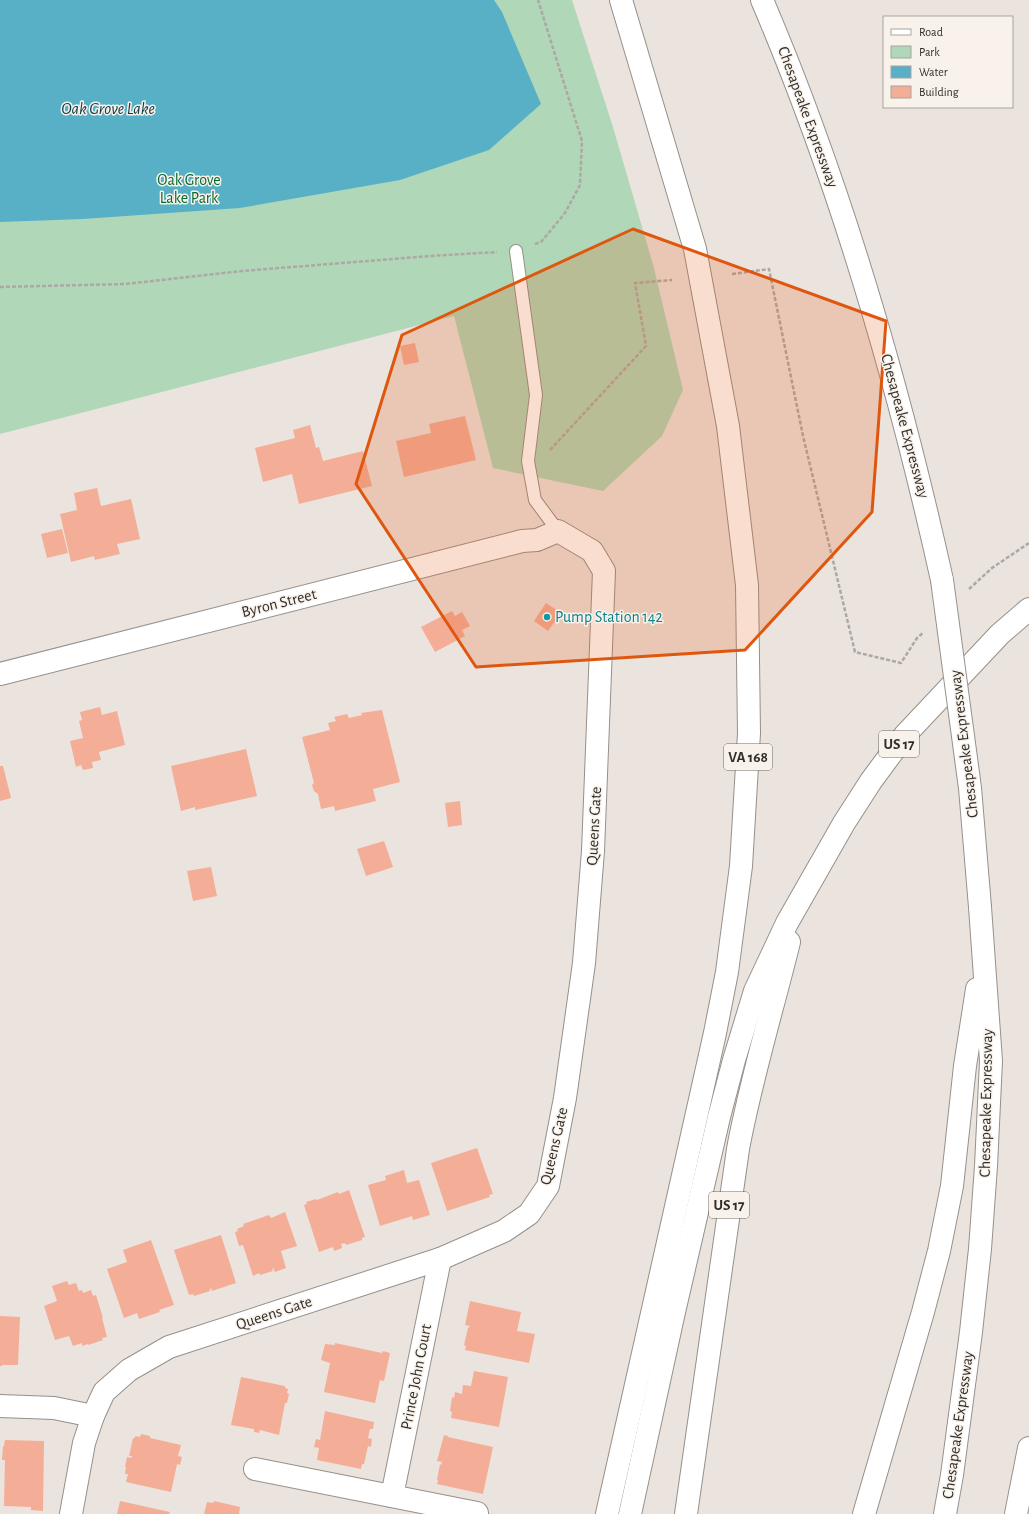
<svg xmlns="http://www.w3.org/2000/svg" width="1029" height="1514" font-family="'Alegreya Sans',sans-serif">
<rect width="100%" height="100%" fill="#ebe4de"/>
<!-- green -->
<path fill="#b0d7b8" d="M0,0H572L613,127L654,268L683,390L662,436L603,491L493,468L454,316L0,434Z"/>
<!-- water -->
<path fill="#58b0c7" d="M0,0H494L502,12L541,104L489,150L400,180L240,208L83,219L0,222Z"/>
<!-- building -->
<g fill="#f4ad96">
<path d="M415,343L419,362L404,365L400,346Z"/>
<path d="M465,416L476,460L404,477L396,441L431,433L429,424Z"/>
<path d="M310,425L316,448L319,447L323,461L363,451L372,486L299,504L292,474L263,482L255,448L295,438L293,430Z"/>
<path d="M97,488L101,506L131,499L140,539L117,544L120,554L95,560L94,556L71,562L60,514L77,510L74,493Z"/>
<path d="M62,529L68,553L47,558L41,534Z"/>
<path d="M546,603L561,613L548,631L534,621Z"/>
<path d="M452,611L455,616L462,612L470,626L462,630L465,636L435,652L421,627Z"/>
<path d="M100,707L102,715L117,711L125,745L99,752L101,760L92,762L93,768L83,770L81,765L76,767L70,741L83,738L79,721L82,720L80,712Z"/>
<path d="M382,710L400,782L373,789L376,801L335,811L334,806L321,809L318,794L314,791L312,785L314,783L302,737L330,730L328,723L336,721L334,717L347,714L349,718L362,715L361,713Z"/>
<path d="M246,749L257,796L195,810V807L181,811L171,766Z"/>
<path d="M0,766H3L11,798L0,801Z"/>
<path d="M460,801L462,825L448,827L445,803Z"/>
<path d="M384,841L393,867L366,876L357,849Z"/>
<path d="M211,867L217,896L193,901L187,871Z"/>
<path d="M477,1148L493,1194L489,1195L490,1197L447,1211L431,1163Z"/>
<path d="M404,1170L407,1183L419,1180L430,1215L413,1220L412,1216L380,1226L368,1185L386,1180L385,1176Z"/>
<path d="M349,1190L365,1237L362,1238V1240L346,1245L345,1243L341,1244L342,1248L334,1251L333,1247L319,1252L304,1205L307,1204L306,1202L316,1199L317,1200L338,1192L339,1194Z"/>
<path d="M285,1212L297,1246L281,1251L286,1268L275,1272L273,1268L272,1269L273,1271L260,1275L259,1273L253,1276L243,1245L239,1246L235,1232L238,1231L237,1229L244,1226L243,1224L269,1215L271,1218Z"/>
<path d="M221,1235L236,1283L212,1291L211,1288L210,1289V1291L194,1296L193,1294L189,1295L174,1250Z"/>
<path d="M151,1240L174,1305L159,1310L160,1312L139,1319L137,1313L124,1318L107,1269L127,1262L123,1250Z"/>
<path d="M67,1281L69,1285L76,1283L79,1291L82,1290L83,1293L91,1290L93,1296L96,1295L103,1318H102L107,1337L102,1338L103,1340L88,1345V1344L82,1346V1343L73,1346L69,1336L55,1340L44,1306L57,1301L52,1286Z"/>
<path d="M470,1301L521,1312L517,1331L535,1334L529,1363L465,1350L466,1346L464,1345L468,1328L470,1326L465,1325Z"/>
<path d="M0,1316L20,1317L18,1365H2V1366H0Z"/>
<path d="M335,1343L382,1353L383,1351L390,1353L384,1381L380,1380L375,1403L324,1392L330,1363L321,1360L325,1344L335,1345Z"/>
<path d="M474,1371L508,1377L499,1427L451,1418L452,1412L450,1411L452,1397L454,1398L455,1392L462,1394L463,1385L471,1386Z"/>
<path d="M241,1377L285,1386V1388L288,1389L287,1393L289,1394L287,1403H285L279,1435L260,1430L259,1433L254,1432V1429L231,1425Z"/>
<path d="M325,1411L374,1422L373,1429H370L368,1438L372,1439L371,1447L368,1446L364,1464H362L361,1469L317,1460L319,1448L314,1447L316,1439L320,1440Z"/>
<path d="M141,1434L150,1436V1438L181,1445L178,1456L182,1457L180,1465L177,1464L171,1492L126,1482L128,1474H125L126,1467H125L127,1457L131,1458L132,1456H129L133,1438H135V1436L140,1437Z"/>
<path d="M444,1435L448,1436V1437L493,1447L483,1494L437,1484L438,1480H437L440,1464L441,1465L442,1462L437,1461Z"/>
<path d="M5,1440L44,1441L43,1511L31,1510V1507L4,1506L5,1460H2L3,1446H4Z"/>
<path d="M120,1501L170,1512L169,1514H117Z"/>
<path d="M214,1501L240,1507L239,1514H204L207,1502L213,1503Z"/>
</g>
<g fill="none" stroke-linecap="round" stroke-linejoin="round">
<!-- lane casing -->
<g stroke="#96908a" stroke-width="14">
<path id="lane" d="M516,251L536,395L528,461L535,500L558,531"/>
</g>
<!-- street casing -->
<g stroke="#96908a" stroke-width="24">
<g id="street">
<path d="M0,674L522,541L537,540L558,531L592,551L604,571L593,851L584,963L565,1098L548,1186L529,1214L504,1231L440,1259L169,1347L129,1370L104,1392L93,1416L84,1443L71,1514"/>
<path d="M0,1406L54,1408L93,1416"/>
<path d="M255,1469L477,1513"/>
<path d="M392,1496L440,1259"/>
</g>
</g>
<!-- highway casing -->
<g stroke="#96908a" stroke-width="24">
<g id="highway">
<path d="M762,0C842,187 898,382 942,580"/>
<path d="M607,1514L715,1033L727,972L741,866L749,733L747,585L728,426L695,249L621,0"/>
<path d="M630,1514L674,1312L719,1117L734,1060L755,991L787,923L844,823L871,781L905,735L1000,634L1029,609"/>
<path d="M686,1514L738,1149C751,1079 772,1011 789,942"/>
<path d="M864,1514L923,1312L939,1251L952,1186L965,1066L977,989"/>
<path d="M945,1514L952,1475L971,1332L980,1249L986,1166L991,1061L980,907"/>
<path d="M1016,1514L1029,1448"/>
</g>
</g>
<!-- path -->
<g stroke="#ada8a3" stroke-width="2.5" stroke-dasharray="4 2" stroke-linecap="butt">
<path d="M535,244L541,242L565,213L580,185L582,141L538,0"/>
<path d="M732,274L769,269L803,436L855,652L901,663L917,638L924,632"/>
<path d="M0,287L125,284L242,271L430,256L497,252"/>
<path d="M550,450L646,346L635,283L672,280"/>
<path d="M969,589L992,568L1029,543"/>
</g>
<!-- lane -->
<use href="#lane" stroke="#fff" stroke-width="12"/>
<!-- street -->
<use href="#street" stroke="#fff" stroke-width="22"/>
<!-- highway -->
<use href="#highway" stroke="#fff" stroke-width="22"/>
<!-- highway-bridge casing -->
<g stroke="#96908a" stroke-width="24" stroke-linecap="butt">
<path id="highway-bridge" d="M942,580L970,788L980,907"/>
</g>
<!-- highway-bridge -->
<use href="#highway-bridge" stroke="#fff" stroke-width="22"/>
</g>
<!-- marked area -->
<path fill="#df570e" fill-opacity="0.2" stroke="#df570e" stroke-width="3" stroke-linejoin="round" d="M633,229L886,321L872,512L745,650L476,667L356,484L402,335Z"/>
<!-- markers -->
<circle fill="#0f9aa8" stroke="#f8f2eb" stroke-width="1.5" cx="547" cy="617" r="4"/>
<g text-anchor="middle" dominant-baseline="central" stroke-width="3" stroke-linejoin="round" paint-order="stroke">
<!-- shield labels -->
<g fill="#f8f2eb" stroke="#6c6965" stroke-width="1">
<rect x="879" y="731" width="40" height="26" rx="3"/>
<rect x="724" y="744" width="48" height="26" rx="3"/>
<rect x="709" y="1192" width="40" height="26" rx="3"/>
</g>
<g font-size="15" font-weight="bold" fill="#302e2b">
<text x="899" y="744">US 17</text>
<text x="748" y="757">VA 168</text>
<text x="729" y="1205">US 17</text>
</g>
<!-- street labels -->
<g font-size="16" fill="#302e2b" stroke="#f8f2eb">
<text transform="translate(808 117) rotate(70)">Chesapeake Expressway</text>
<text transform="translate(905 426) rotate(75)">Chesapeake Expressway</text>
<text transform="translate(279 603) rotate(-14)">Byron Street</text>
<text transform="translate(964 744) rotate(-97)">Chesapeake Expressway</text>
<text transform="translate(594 826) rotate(-87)">Queens Gate</text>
<text transform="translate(986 1103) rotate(-89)">Chesapeake Expressway</text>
<text transform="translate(554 1146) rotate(-77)">Queens Gate</text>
<text transform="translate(274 1313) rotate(-18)">Queens Gate</text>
<text transform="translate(416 1377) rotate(-79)">Prince John Court</text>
<text transform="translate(958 1425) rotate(-82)">Chesapeake Expressway</text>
</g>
<!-- park labels -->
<g font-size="16" fill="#086a32" stroke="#f8f2eb">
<text x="189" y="180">Oak Grove<tspan x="189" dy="18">Lake Park</tspan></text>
</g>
<!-- culture labels -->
<g font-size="16" fill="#0d838f" stroke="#f8f2eb" text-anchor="start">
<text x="555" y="617">Pump Station 142</text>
</g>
<!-- water labels -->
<g font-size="17" font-style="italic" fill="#0e3842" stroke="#f8f2eb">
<text x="108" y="108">Oak Grove Lake</text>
</g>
</g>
<!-- legend -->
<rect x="883" y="16" width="130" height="92" fill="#f8f2eb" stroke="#a8a49e"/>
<rect x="891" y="29" width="20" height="6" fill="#ffffff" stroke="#a8a49e"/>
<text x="919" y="36" font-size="12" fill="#302e2b">Road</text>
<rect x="891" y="46" width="20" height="12" fill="#b0d7b8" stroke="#a8a49e"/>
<text x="919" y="56" font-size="12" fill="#302e2b">Park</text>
<rect x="891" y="66" width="20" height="12" fill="#58b0c7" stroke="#a8a49e"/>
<text x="919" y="76" font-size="12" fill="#302e2b">Water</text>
<rect x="891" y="86" width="20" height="12" fill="#f4ad96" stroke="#a8a49e"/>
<text x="919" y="96" font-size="12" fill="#302e2b">Building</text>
</svg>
